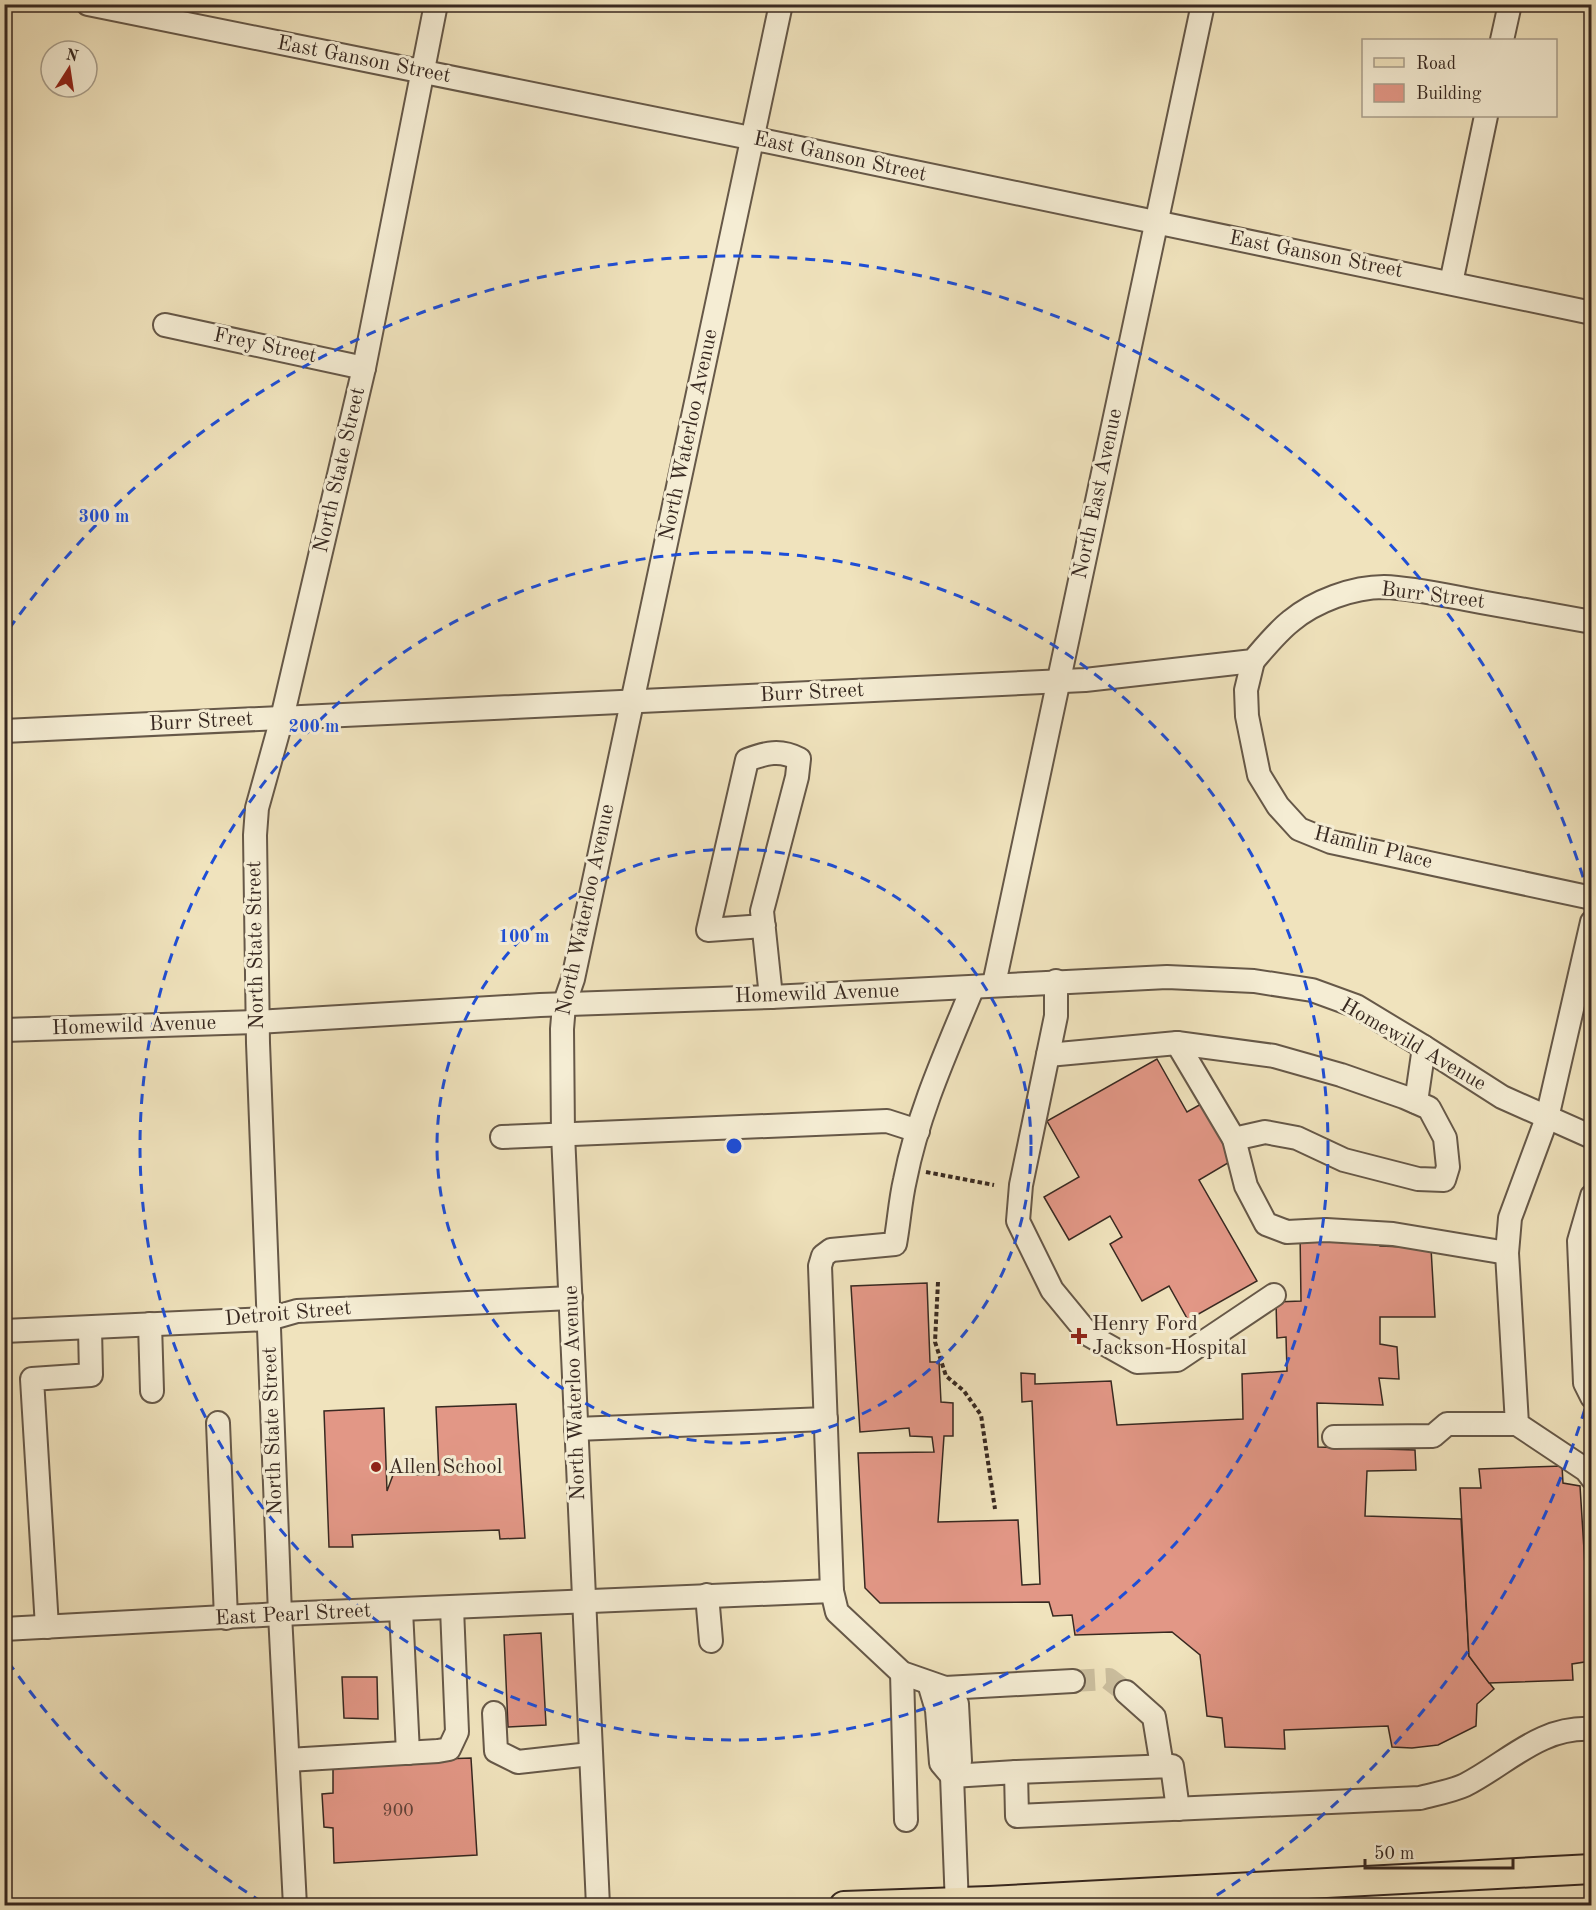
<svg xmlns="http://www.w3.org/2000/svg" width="1596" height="1910" font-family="'Old Standard TT',serif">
<rect width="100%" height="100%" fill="#f0e3bd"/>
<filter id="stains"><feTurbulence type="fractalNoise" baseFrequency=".00333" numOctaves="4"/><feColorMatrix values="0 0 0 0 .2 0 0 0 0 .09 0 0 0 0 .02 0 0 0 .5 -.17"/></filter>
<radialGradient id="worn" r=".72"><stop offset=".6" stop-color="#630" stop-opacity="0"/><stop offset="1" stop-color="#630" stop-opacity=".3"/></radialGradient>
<!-- building -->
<g fill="#e29786" stroke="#382921" stroke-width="1.5">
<path d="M1157,1059L1187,1112L1201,1104L1233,1160L1199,1180L1257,1281L1188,1320L1169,1286L1142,1301L1110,1244L1122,1237L1110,1216L1069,1240L1044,1197L1079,1177L1047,1121Z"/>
<path d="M1300,1232L1378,1233L1380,1246L1431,1248L1435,1317H1380V1344L1397,1347L1399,1379L1379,1378L1383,1405L1317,1403L1318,1447L1415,1450L1416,1470L1367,1471L1365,1516L1461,1519L1469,1656L1494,1689L1477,1704L1476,1726L1438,1745L1412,1748L1392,1747L1388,1726L1284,1730L1285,1749L1225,1747L1222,1718L1207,1716L1200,1655L1172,1632L1075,1635L1072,1615L1053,1616L1049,1602L880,1603L865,1588L858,1453L934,1452L932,1437L910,1436L909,1428L860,1432L851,1286L927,1283L930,1362H939L941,1402L953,1403V1436H944L938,1522L1018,1520L1022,1585L1040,1584L1032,1401L1022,1402L1021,1373L1035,1374V1384L1111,1381L1117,1425L1243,1419L1242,1374L1287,1371L1286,1337L1277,1338L1276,1302L1301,1301Z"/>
<path d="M516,1404L525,1538L500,1539L499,1530L352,1535L353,1547H329L324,1411L384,1408L387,1491L393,1475H439L436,1407Z"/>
<path d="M1562,1466L1563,1483L1580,1486L1591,1661L1572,1664L1573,1680L1489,1683L1469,1656L1460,1488H1481L1479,1469Z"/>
<path d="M541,1633L546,1725L508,1727L504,1635Z"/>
<path d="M342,1677H377L378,1719L344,1718Z"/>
<path d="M471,1758L477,1855L334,1863L333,1828L324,1827L322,1794L333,1793V1763Z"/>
</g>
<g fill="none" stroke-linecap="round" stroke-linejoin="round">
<!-- minor-tunnel -->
<path stroke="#cbbe9e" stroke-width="22" stroke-dasharray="22 11" stroke-linecap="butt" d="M1073,1681L1109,1679L1126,1692"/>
<!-- minor casing -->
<g stroke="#665848" stroke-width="26">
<g id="minor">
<path d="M88,4L785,145L1592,313"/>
<path d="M1502,40L1510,4"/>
<path d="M1451,283L1486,116"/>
<path d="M165,325L364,368"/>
<path d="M1253,661L1246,690L1247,716L1259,775L1278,806L1299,829L1331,842L1592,898"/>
<path d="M4,731L1085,680L1253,661C1265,647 1277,632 1291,621C1315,601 1353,587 1384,587C1411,588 1439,594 1465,599C1507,607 1549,614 1592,622"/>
<path d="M1592,922L1547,1118L1510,1218L1507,1253L1517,1424L1586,1470L1592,1478"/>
<path d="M764,926L708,930L747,760C766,753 780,749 799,759L797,777L762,911L771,997"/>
<path d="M1056,981V1016L1021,1185L1018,1221L1052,1290L1089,1335L1137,1362L1177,1360L1274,1295"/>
<path d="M994,984L1203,4"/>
<path d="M4,1030L257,1022L540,1005L771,997L1167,977L1254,981L1312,990L1356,1006L1424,1047L1502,1097L1592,1137"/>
<path d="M1177,1043L1234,1139L1246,1186L1266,1224L1287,1232L1326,1230L1393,1234L1507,1253"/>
<path d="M1048,1055L1177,1043L1274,1056L1341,1075L1404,1097L1429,1108L1445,1138L1448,1167L1444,1180L1418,1179L1344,1160L1297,1138L1265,1132L1234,1139"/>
<path d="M1416,1102L1424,1047"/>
<path d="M502,1137L887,1121L918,1131"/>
<path d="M1592,1196L1579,1241L1585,1383L1592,1397"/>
<path d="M150,1324L152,1391"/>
<path d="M4,1331L269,1319L297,1311L571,1298"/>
<path d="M218,1423L226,1618"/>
<path d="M576,1429L826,1419"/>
<path d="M1334,1437L1433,1436L1447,1424H1517"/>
<path d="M707,1595L711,1641"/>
<path d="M401,1610L408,1753"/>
<path d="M47,1627L32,1379L91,1375L90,1328"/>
<path d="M4,1629L280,1614L832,1591"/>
<path d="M902,1673L906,1820"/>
<path d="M929,1683L937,1710L941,1763L952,1776"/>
<path d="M945,1688L1073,1681"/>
<path d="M1126,1692L1154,1717L1162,1766"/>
<path d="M494,1713L496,1751L518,1762L590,1754"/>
<path d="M288,1760L438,1751L449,1749L457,1732L452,1608"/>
<path d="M1016,1772L1172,1766L1178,1809"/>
<path d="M952,1776L1016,1772L1017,1816L1420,1798C1435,1794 1452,1791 1465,1785C1508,1763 1540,1726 1592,1729"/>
<path d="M295,1906L280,1614L258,1043L255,835L257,808L282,718L364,368L436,4"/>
<path d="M598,1906L563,1134L562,1029L564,1005L573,979L781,4"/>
<path d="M957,1906L952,1776L960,1761L957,1704L953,1696L945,1688L902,1673L837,1612L832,1591L820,1266L823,1256L831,1250L895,1244C899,1223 900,1201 905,1180C918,1113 947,1050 973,987"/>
</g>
</g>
<!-- major casing -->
<g stroke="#382921" stroke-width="32">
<path id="major" d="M844,1906L989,1901L1592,1869"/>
</g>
<!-- path -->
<g stroke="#382921" stroke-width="4" stroke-dasharray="4.5 3" stroke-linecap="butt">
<path d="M926,1172L994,1185"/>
<path d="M938,1282L935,1342L946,1376L964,1391L981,1415L995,1509"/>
</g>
<!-- minor -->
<use href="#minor" stroke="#f5edd4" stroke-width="22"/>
<!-- major -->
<use href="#major" stroke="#f0e3bd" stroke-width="28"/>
</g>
<!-- distance rings -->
<g fill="none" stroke="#1d4ed8" stroke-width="3" stroke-dasharray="10 8">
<circle cx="734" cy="1146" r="297"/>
<circle cx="734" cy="1146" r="594"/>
<path d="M1590 1392A891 891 0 0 1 1206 1902M262 1902A891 891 0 0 1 9 1663M9 629A891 891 0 0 1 1590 900"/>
</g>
<!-- markers -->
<g fill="#8f2418" stroke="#f5edd4" stroke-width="2">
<path d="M1076 1327h6v6h6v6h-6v6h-6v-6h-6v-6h6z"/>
<circle cx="376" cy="1467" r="6"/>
</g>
<g text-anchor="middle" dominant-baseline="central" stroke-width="6" stroke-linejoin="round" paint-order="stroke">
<!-- number labels -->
<g font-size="18" fill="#62443a">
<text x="398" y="1811">900</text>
</g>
<!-- street labels -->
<g font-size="21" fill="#382921" stroke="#f5edd4">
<text transform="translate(364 60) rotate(11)">East Ganson Street</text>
<text transform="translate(840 157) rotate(12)">East Ganson Street</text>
<text transform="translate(1316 255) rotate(11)">East Ganson Street</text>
<text transform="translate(265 346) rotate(12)">Frey Street</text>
<text transform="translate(689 435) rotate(-78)">North Waterloo Avenue</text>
<text transform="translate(340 470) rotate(-77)">North State Street</text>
<text transform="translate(1098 494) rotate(-78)">North East Avenue</text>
<text transform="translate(1433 596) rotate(7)">Burr Street</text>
<text transform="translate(812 693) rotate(-3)">Burr Street</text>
<text transform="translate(201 722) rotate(-3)">Burr Street</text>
<text transform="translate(1373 848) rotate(14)">Hamlin Place</text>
<text transform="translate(586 910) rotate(-78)">North Waterloo Avenue</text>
<text transform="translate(256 945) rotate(-91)">North State Street</text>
<text transform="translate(817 994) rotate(-2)">Homewild Avenue</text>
<text transform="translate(134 1026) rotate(-2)">Homewild Avenue</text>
<text transform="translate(1413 1045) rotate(30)">Homewild Avenue</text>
<text transform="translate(288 1314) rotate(-5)">Detroit Street</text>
<text transform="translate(575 1393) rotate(-92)">North Waterloo Avenue</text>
<text transform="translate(273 1431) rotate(-92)">North State Street</text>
<text transform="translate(293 1615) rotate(-3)">East Pearl Street</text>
</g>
<!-- poi labels -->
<g font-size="21" fill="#382921" stroke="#f5edd4" text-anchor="start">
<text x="1092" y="1324">Henry Ford<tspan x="1092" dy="24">Jackson Hospital</tspan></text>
<text x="388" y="1467">Allen School</text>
</g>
</g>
<circle cx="734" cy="1146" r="9" fill="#1d4ed8" stroke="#f5edd4" stroke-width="3"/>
<g font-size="18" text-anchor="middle" font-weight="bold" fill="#1d4ed8" stroke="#f5edd4" stroke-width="6" stroke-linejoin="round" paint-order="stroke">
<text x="104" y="522">300 m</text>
<text x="314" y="732">200 m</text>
<text x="524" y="942">100 m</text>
</g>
<!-- margin -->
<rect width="1596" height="1910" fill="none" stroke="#f0e3bd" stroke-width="24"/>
<rect x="6" y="6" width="1584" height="1898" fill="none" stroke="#382921" stroke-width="3"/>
<rect x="12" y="12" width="1572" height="1886" fill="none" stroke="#382921" stroke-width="1.5"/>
<!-- legend -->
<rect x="1362" y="39" width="195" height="78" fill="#f5edd4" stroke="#a99f8c" stroke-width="1.5"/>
<rect x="1374" y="58" width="30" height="9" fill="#f0e3bd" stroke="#a99f8c" stroke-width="1.5"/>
<text x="1416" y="69" font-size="18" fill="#382921">Road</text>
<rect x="1374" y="84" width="30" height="18" fill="#e29786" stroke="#a99f8c" stroke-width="1.5"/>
<text x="1416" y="99" font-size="18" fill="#382921">Building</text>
<!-- north arrow -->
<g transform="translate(69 69) rotate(12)"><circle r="28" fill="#f5edd4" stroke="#a99f8c" stroke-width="1.5"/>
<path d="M0-4.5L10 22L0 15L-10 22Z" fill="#8f2418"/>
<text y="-9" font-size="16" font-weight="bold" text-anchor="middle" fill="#382921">N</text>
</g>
<!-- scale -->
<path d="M1365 1859v9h148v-9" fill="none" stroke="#382921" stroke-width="3"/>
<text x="1374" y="1859" font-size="18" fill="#382921" stroke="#f5edd4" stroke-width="4.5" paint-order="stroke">50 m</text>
<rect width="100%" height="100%" filter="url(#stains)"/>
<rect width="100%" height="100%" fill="url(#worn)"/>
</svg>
